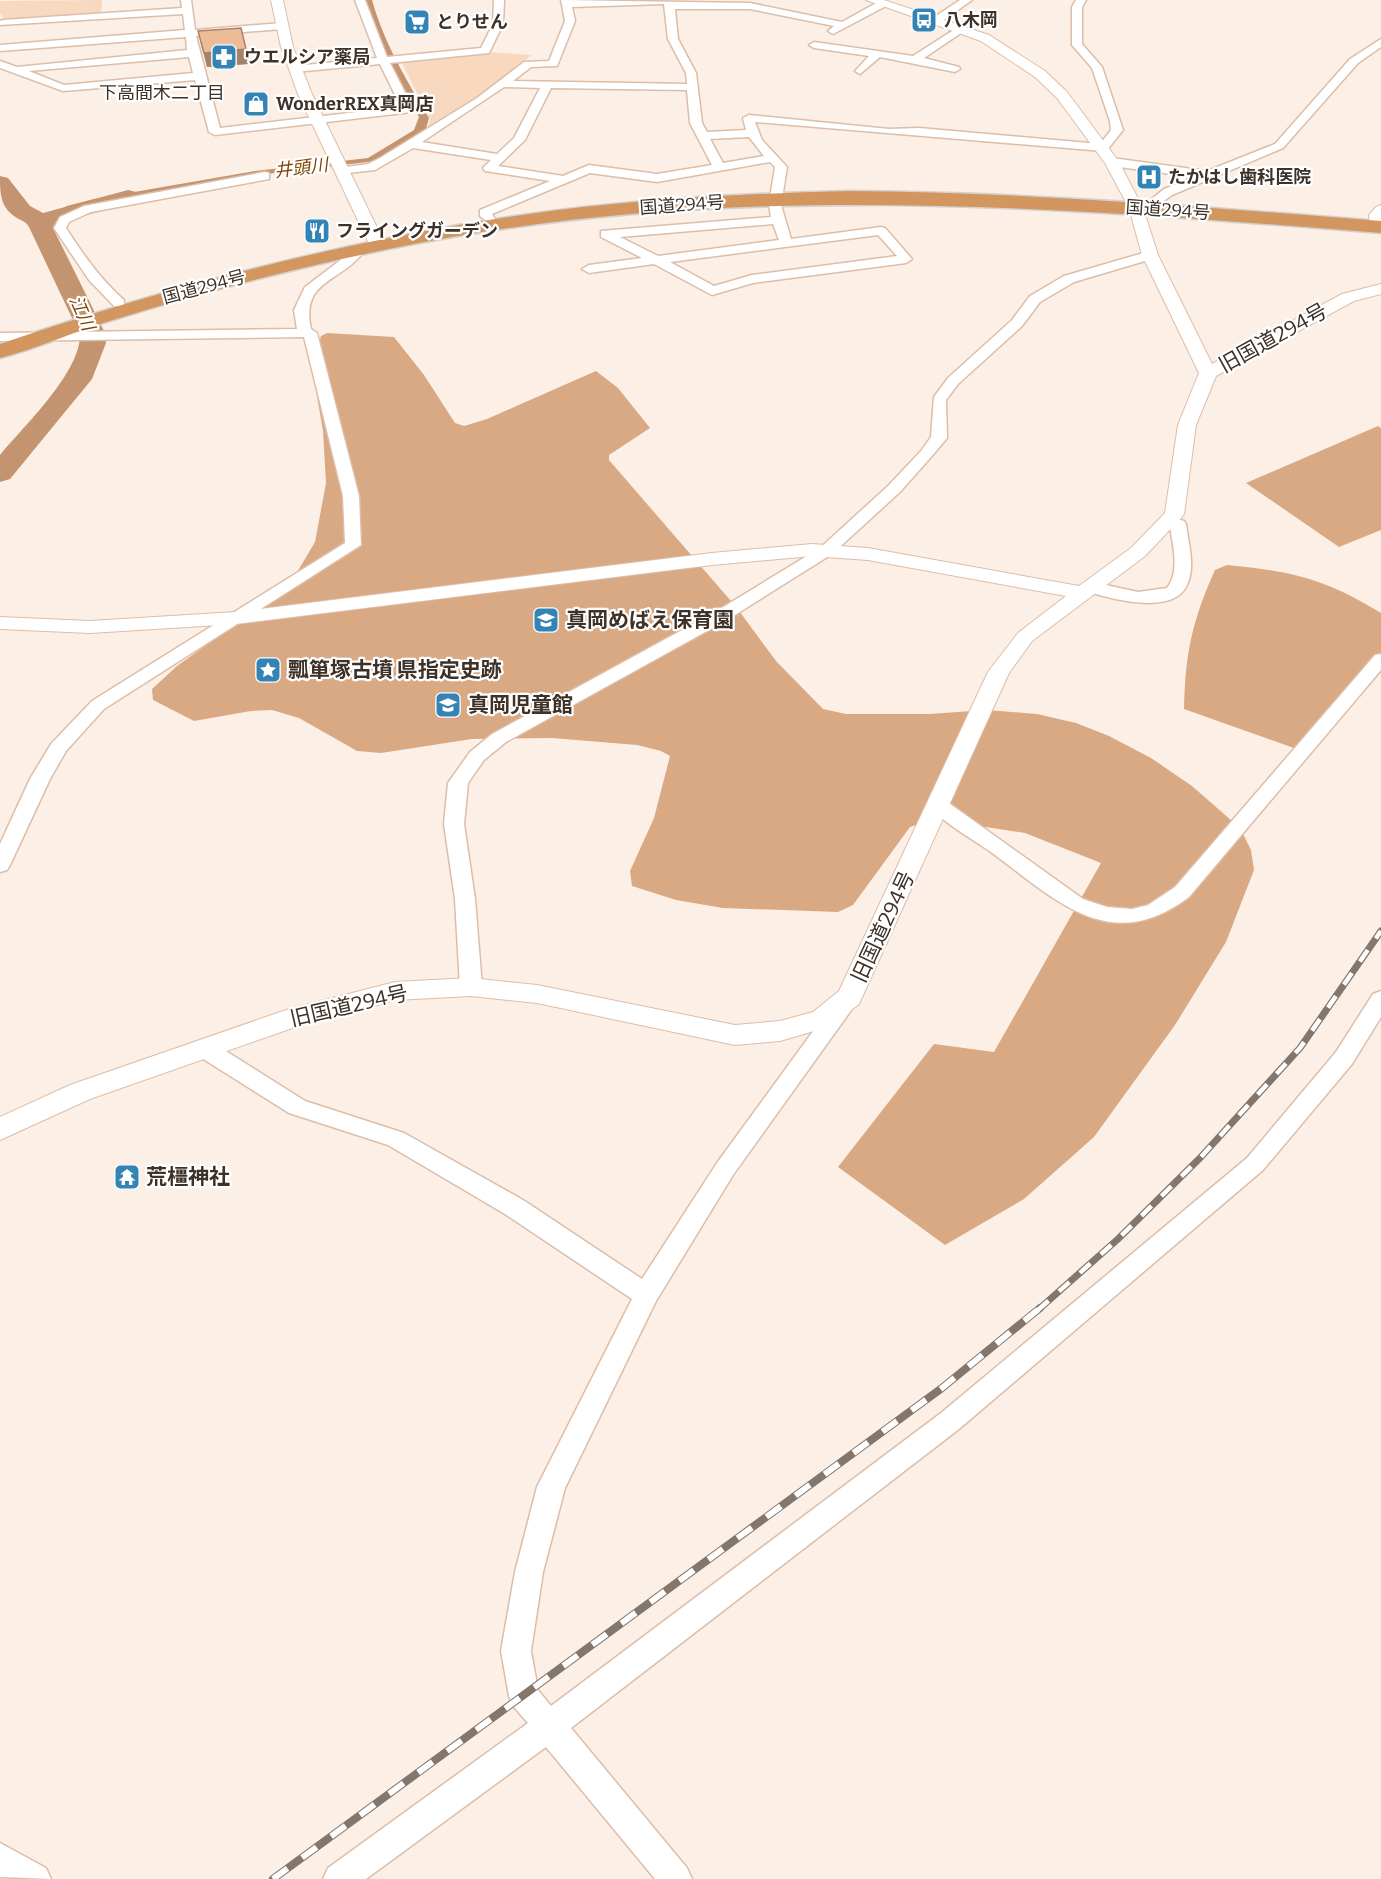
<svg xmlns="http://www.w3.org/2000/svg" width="1381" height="1879" font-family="Bitter,'Noto Sans JP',serif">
<rect width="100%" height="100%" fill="#fcefe6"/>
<!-- green -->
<g fill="#f8d8bf">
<path d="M102,0L101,15L13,21L5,20L0,13V1Z"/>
<path d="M488,52L531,55L483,100L428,130L430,119L401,61Z"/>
</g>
<!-- forest -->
<g fill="#d9a984">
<path d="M327,333L394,337L424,375L455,423L464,426L487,419L596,371L618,388L650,428L609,455V460L737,608L776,661L823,709L846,714H929L987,710L1037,714L1076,723L1109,736L1151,758L1192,786L1240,828L1251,850L1254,870L1226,942L1175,1025L1094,1137L1024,1199L945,1245L838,1167L934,1044L994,1052L1101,863L1025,833L934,819L910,827L853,905L838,912L723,908L676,900L632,886L630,871L654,818L670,756L661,751L637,745L552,738L472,739L381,753L357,751L299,718L272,710L251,711L194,721L153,700L152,689L177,666L272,598L296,574L315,542L326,483L323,431L312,367L321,336Z"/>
<path d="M1378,426L1381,428V530L1339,547L1246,483Z"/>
<path d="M1227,565C1291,571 1326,579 1381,613V672L1308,753L1184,709C1185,654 1192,621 1215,570Z"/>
</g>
<!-- water -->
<path fill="#c3946f" d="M366,0H372C384,43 406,79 429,118L426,129L376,161L258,175L83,207L60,217L51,229L44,218L67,206L94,199L255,171L368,158L414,130L419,117L381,45Z"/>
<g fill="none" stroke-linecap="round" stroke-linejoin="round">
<!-- river -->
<path fill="#c3946f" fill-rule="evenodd" d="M0,176L8,178L30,206L43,213L128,190L136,192L139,197L136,202L60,222L53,228L106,335V343L92,379L10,479L0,482V455C24,426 80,373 80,335L29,227C25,220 20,221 14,216C0,206 0,192 0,176Z"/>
<!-- minor casing -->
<g stroke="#dcbea8" stroke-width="3">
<g id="minor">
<path d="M181,0H191L195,30L282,23L287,26L282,29L196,36L220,128L401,107L380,64L295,72L290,69L295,66L377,58L355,0H365L387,57L481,48L493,24L494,0H504L503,24L489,53L390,63L414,110L412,112L215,135L209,132L195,80L63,91L0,68V61L17,67L187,50L186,37L0,51V45L185,30L183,14L0,25V21L3,20L182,8ZM189,57L193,73L64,85L29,71Z"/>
<path d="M561,0L750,3L842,22L878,2H886V6L833,34L828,31L834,26L750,9H675L678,39L696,73L702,123L707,132L746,130L743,118L749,115L889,129L919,128L1100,144L1111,130L1110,121L1092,68L1072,45V7L1076,0H1086L1082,7V44L1102,67L1123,130L1107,150L1103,151L755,122L762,140L787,167L781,205L791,239L881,227L885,228L912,259L906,263L753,283L712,295L654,264L589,273L582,269L589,265L642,258L601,237V231L771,217L769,205L775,167L770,162L657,182L590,173L492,214L495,219L489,223L480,216V210L550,181L485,171L483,168L491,160L413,148L375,170L338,174V168L368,164L380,158L477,98L524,62L549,61L565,21ZM664,4L668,39L686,73L687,84L513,81L531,67L557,66L575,21L572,7ZM504,87L540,88L514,138L497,154L422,142ZM551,88L687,90L690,123L712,165L657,174L589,165L563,176L498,166L525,140ZM749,137L764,156L723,163L710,139ZM773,224L779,240L658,256L620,237ZM878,235L897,256L752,275L714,286L670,262Z"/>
<path d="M960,0H972L941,22H933V18Z"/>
<path d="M960,26L965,29L964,31L924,58L959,67L960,69L955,72L880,57L860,74L855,71L869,56L814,48L809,45L814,42L913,56Z"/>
<path d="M1381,39V47L1358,63L1283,148L1172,195L1158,205L1148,202L1164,189L1194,177L1112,166L1106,162L1112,158L1207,171L1275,144L1350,59Z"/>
<path d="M265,172L269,173V179L91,212L69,222L66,228C83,254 100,279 124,300V306H114L89,280L54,228L60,217L84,206Z"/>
<path d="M359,246L365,250C342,283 300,279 311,329L317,333L359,496L361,545L104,709L66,751L50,779L10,865L7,870L0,872V844L30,779L51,744L92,701L345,543L343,496L304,337L0,341V333L297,329L294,310L305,287Z"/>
<path d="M1150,251L1155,252V258L1074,282L1040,302L1022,326L958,384L946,400L947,438L931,457L900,492L832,554L727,620L506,742L484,760L468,783L464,824L475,899L482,987L479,992L471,995L463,992L460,987L455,899L444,824L448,783L470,752L492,734L715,612L820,548L888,486L921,451L931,437L934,397L948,378L1012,320L1030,296L1064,276Z"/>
<path d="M1168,516L1184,521L1186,524C1188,542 1196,567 1187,585C1173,616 1111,599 1086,591L1084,587L1086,583L1092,582L1138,592L1167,588C1180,573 1173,545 1170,527L1160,521Z"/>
<path d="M1381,654V670L1189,897C1110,957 1056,900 991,852C974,840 940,821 929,805L932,801H946L1083,899L1107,907L1132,909L1148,905L1175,887L1375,655Z"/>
<path d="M1381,991V1017L1352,1064L1263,1170L959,1429L571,1728L687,1868L692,1879H655L546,1747L366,1879H323L328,1868L528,1723L513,1706L509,1696L501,1651L515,1572L537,1487L632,1299L505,1214L388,1145L289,1113L197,1055L194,1049L197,1043L205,1041L213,1043L305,1101L404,1133L523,1200L642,1279L717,1163L838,997L846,994L854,997L857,1002L733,1175L656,1301L565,1488L543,1572L531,1651L538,1690L551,1706L941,1413L1247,1158L1336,1052L1373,994Z"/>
<path d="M0,1843L46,1868L51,1879L0,1877Z"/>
</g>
</g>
<!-- tertiary casing -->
<g stroke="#dcbea8" stroke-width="2">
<g id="tertiary">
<path d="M271,0H283L293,47L312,94L386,246L383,249H373L370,246L298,94L281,47Z"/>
<path d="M866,0H884L989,35L1045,71L1067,92L1119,162L1143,208L1158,255L1212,364L1342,294L1381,284V294L1354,301L1216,376L1196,425L1184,514L1181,518L1145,556L1032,641L1009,673L859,1004L831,1026L780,1041L735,1045L537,1003L471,996L395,1000L301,1025L90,1099L0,1140V1117L70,1085L286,1010L395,982L471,978L537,985L735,1025L780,1021L813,1012L839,991L988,672L1018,633L1066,596L868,560L812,556L712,565L236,624L90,633L0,629V617L90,621L236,612L712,553L812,544L868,548L1079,586L1131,548L1165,513L1178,425L1199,373L1142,255L1129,208L1105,163L1057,98L1035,77L981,41Z"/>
<path d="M1381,205V229H1371L1369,215L1376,207Z"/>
</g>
</g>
<!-- trunk casing -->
<g stroke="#d4d2d0" stroke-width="3">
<path id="trunk" d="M847,191C1026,192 1203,207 1381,221V233C1054,207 739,181 414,244C312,264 212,289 113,320C75,331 39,348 0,358V344C171,286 343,241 522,215C630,199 738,194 847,191Z"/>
</g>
<!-- minor -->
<use href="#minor" fill="#fff" fill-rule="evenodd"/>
<!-- tertiary -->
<use href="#tertiary" fill="#fff" fill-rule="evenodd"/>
<!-- trunk -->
<use href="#trunk" fill="#d2965e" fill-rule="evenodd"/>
<!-- rail-far1 casing -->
<g stroke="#82766d" stroke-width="7">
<path id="rail-far1" d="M1038,1310L1118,1239L1200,1158L1300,1048L1381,931"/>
</g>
<!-- rail casing -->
<g stroke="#82766d" stroke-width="8">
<path id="rail" d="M273,1879L942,1388L1040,1308"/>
</g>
<!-- rail-far1 -->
<use href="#rail-far1" stroke="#fff" stroke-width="4.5" stroke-dasharray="14" stroke-linecap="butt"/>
<!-- rail -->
<use href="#rail" stroke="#fff" stroke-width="6" stroke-dasharray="18" stroke-linecap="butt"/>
</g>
<!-- wall -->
<path fill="#cca180" d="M198,31L246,49L248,64L207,67L201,45Z"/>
<!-- shaded-wall -->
<path fill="#a68368" d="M246,49L248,64L207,67L204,53Z"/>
<!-- building -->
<path fill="#edbb95" stroke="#a68368" stroke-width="1.5" d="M241,28L246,49L204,53L198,31Z"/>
<!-- icons -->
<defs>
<g id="bus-square" transform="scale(1.35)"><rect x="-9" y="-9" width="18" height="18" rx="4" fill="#3384b5" stroke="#fff"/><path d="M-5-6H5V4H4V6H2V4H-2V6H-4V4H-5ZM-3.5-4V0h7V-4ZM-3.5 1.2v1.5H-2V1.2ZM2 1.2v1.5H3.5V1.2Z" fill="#fff"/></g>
<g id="supermarket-square" transform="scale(1.35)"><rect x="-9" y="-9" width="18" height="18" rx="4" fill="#3384b5" stroke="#fff"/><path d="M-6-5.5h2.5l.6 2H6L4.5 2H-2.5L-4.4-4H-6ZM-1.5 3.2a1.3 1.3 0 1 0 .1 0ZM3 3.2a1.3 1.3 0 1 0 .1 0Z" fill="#fff"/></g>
<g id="pharmacy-square" transform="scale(1.35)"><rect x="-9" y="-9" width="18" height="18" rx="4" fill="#3384b5" stroke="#fff"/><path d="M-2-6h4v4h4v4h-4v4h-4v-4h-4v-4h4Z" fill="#fff"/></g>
<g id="shop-square" transform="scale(1.35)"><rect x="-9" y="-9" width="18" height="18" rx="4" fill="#3384b5" stroke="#fff"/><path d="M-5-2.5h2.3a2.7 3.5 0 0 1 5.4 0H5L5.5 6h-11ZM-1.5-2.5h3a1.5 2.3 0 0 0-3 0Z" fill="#fff"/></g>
<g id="hospital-square" transform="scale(1.35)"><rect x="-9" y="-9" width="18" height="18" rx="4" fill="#3384b5" stroke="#fff"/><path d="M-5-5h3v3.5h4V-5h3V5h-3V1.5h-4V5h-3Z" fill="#fff"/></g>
<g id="restaurant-square" transform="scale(1.35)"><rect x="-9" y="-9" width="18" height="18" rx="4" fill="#3384b5" stroke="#fff"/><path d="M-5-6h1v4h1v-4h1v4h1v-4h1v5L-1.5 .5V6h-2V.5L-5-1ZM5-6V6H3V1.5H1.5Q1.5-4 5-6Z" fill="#fff"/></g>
<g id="school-square" transform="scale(1.35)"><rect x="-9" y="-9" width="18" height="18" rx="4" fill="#3384b5" stroke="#fff"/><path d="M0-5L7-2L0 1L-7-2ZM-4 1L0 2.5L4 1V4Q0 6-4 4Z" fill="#fff"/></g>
<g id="sight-square" transform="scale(1.35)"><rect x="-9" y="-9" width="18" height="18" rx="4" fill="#3384b5" stroke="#fff"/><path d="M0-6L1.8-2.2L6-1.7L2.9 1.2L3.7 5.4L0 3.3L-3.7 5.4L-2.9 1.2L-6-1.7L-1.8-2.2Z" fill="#fff"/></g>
<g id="temple-square" transform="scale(1.35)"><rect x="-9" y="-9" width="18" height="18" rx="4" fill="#3384b5" stroke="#fff"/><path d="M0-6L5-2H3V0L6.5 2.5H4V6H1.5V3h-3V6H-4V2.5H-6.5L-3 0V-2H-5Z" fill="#fff"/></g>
</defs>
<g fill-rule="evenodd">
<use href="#bus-square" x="924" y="20"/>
<use href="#supermarket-square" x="417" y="22"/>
<use href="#pharmacy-square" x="224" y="57"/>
<use href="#shop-square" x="256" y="104"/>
<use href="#hospital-square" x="1149" y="177"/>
<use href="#restaurant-square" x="317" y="231"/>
<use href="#school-square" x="546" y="620"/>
<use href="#sight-square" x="268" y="670"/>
<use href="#school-square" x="448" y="705"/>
<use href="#temple-square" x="127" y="1177"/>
</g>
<g text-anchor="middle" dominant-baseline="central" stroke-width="4.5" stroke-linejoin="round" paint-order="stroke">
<!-- far-poi labels -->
<g font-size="18" font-weight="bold" fill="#3d3128" stroke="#fff" text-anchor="start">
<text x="944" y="20">八木岡</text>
<text x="436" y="22">とりせん</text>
<text x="244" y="57">ウエルシア薬局</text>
<text x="276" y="104">WonderREX真岡店</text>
<text x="1168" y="177">たかはし歯科医院</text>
<text x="336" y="231">フライングガーデン</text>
</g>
<!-- far-neighbourhood labels -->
<g font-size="18" fill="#3d3128" stroke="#fff">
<text x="162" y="93">下高間木二丁目</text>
</g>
<!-- far-water labels -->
<g font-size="18" font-style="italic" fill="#824604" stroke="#fff">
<text transform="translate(301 168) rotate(-7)">井頭川</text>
<text transform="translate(82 313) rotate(66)">江川</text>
</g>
<!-- far-street labels -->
<g font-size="18" fill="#3d3128" stroke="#fff">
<text transform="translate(682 205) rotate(-4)">国道294号</text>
<text transform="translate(1168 210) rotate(4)">国道294号</text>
<text transform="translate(204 287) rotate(-15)">国道294号</text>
</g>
<!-- street labels -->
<g font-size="21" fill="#3d3128" stroke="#fff">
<text transform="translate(1273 338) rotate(-29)">旧国道294号</text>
<text transform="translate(883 927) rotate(-65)">旧国道294号</text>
<text transform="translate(349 1006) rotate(-13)">旧国道294号</text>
</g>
<!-- poi labels -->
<g font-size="21" font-weight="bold" fill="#3d3128" stroke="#fff" text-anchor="start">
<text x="566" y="620">真岡めばえ保育園</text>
<text x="288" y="670">瓢箪塚古墳 県指定史跡</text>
<text x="468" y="705">真岡児童館</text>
<text x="146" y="1177">荒橿神社</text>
</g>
</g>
</svg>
